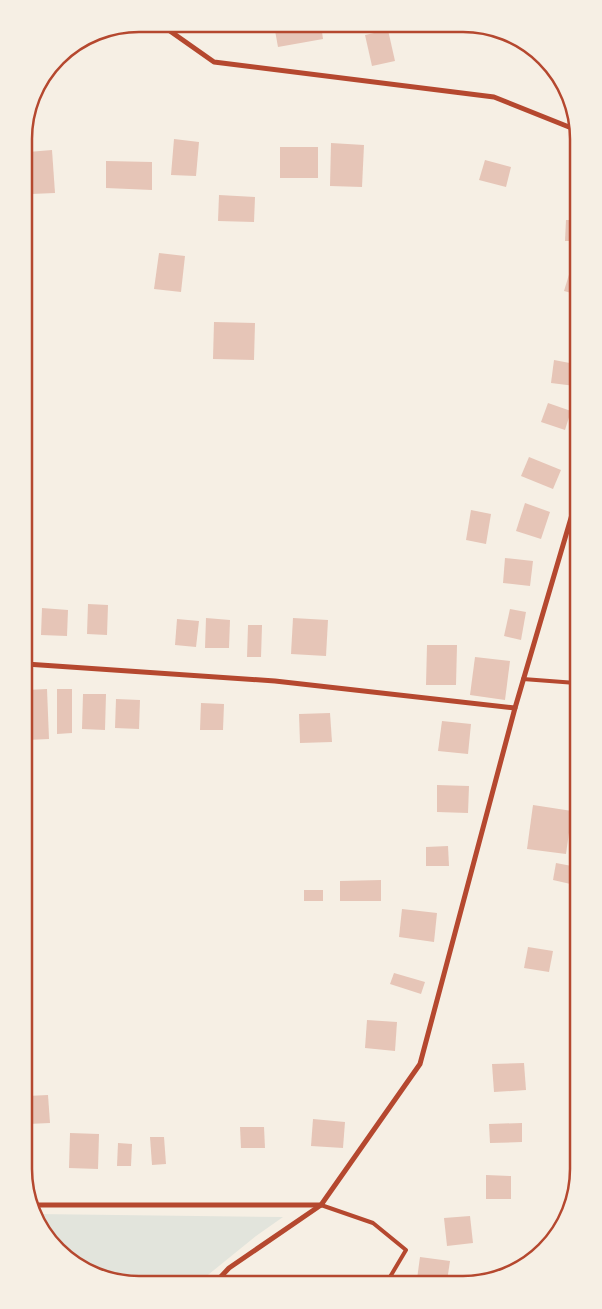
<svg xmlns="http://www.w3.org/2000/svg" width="602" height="1309" font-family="'Work Sans',sans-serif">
<rect width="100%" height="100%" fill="#f6efe4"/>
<!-- green -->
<path fill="#e2e4dc" d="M37,1214L283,1217L256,1236L198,1283H118L63,1256Z"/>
<!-- building -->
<g fill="#e6c5b7">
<path d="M274,25H321L323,39L278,47Z"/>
<path d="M388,30L395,61L372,66L365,35Z"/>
<path d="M174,139L199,142L196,176L171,175Z"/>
<path d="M331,143L364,145L362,187L330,186Z"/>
<rect x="280" y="147" width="38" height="31"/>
<path d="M52,150L55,193L31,194L28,152Z"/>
<path d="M485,160L511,167L506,187L479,180Z"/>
<path d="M106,161L152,162V190L106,188Z"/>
<path d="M219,195L255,197L254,222L218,221Z"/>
<path d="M566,220H575V241H565Z"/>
<path d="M159,253L185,256L181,292L154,289Z"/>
<path d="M571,268L575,269V294L564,291Z"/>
<path d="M214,322L255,323L254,360L213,359Z"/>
<path d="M554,360L575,364V386L551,383Z"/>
<path d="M548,403L571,411L565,430L541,422Z"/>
<path d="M529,457L561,470L553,489L521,476Z"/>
<path d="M525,503L550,512L541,539L516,531Z"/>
<path d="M471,510L491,514L486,544L466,540Z"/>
<path d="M505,558L533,561L530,586L503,583Z"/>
<path d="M88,604L108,605L107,635L87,634Z"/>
<path d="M42,608L68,610L67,636L41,635Z"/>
<path d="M510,609L526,612L521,640L504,636Z"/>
<path d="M206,618L230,620L229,648H205Z"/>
<path d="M293,618L328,620L326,656L291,654Z"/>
<path d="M177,619L199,621L196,647L175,645Z"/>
<path d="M248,625H262L261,657H247Z"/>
<path d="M427,645H457L456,685H426Z"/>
<path d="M475,657L510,661L505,700L470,695Z"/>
<path d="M47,689L49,739L26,740V690Z"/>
<path d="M57,689H72V733L57,734Z"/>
<path d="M83,694H106L105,730L82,729Z"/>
<path d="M116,699L140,700L139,729L115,728Z"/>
<path d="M201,703L224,704L223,730H200Z"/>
<path d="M330,713L332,742L300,743L299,714Z"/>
<path d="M442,721L471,724L468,754L438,751Z"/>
<path d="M437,785L469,786L468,813L437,812Z"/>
<path d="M533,805L572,811L566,854L527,849Z"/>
<path d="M448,846L449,866H426V847Z"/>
<path d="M556,863L577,867V878L575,885L553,880Z"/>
<path d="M381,880V901H340V881Z"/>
<rect x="304" y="890" width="19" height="11"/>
<path d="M402,909L437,913L434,942L399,937Z"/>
<path d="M528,947L553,951L549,972L524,968Z"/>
<path d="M394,973L425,982L421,994L390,984Z"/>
<path d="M367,1020L397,1022L395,1051L365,1048Z"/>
<path d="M524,1063L526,1090L494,1092L492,1064Z"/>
<path d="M48,1095L50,1123L28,1124L27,1096Z"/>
<path d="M313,1119L345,1122L343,1148L311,1146Z"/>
<path d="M522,1123V1142L490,1143L489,1124Z"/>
<path d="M240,1127H264L265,1148H241Z"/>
<path d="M70,1133L99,1134L98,1169L69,1168Z"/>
<path d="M150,1137H164L166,1164L152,1165Z"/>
<path d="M118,1143L132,1144L131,1166H117Z"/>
<path d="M486,1175L511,1176V1199H486Z"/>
<path d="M470,1216L473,1243L447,1246L444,1218Z"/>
<path d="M420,1257L450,1261L447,1281L417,1279Z"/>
</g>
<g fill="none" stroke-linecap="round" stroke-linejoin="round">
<!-- service -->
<g stroke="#b5482f" stroke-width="4">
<path d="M523,679L576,683"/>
<path d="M321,1205L373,1223L406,1250L387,1282"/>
</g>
<!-- minor -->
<g stroke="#b5482f" stroke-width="5">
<path d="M160,24L214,62L494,97L574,129"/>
<path d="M26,664L275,681L515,708"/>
<path d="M31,1205H321"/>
<path d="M215,1283L229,1268L321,1205L420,1064L515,708L576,501"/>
</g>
</g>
<!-- crop -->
<path d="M0 0H602V1309H0ZM139 32H463A107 107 0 0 1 570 139V1169A107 107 0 0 1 463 1276H139A107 107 0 0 1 32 1169V139A107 107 0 0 1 139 32Z" fill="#f6efe4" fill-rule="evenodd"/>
<path fill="none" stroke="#b5482f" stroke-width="2.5" d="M139 32H463A107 107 0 0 1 570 139V1169A107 107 0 0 1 463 1276H139A107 107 0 0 1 32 1169V139A107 107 0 0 1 139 32Z"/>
</svg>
